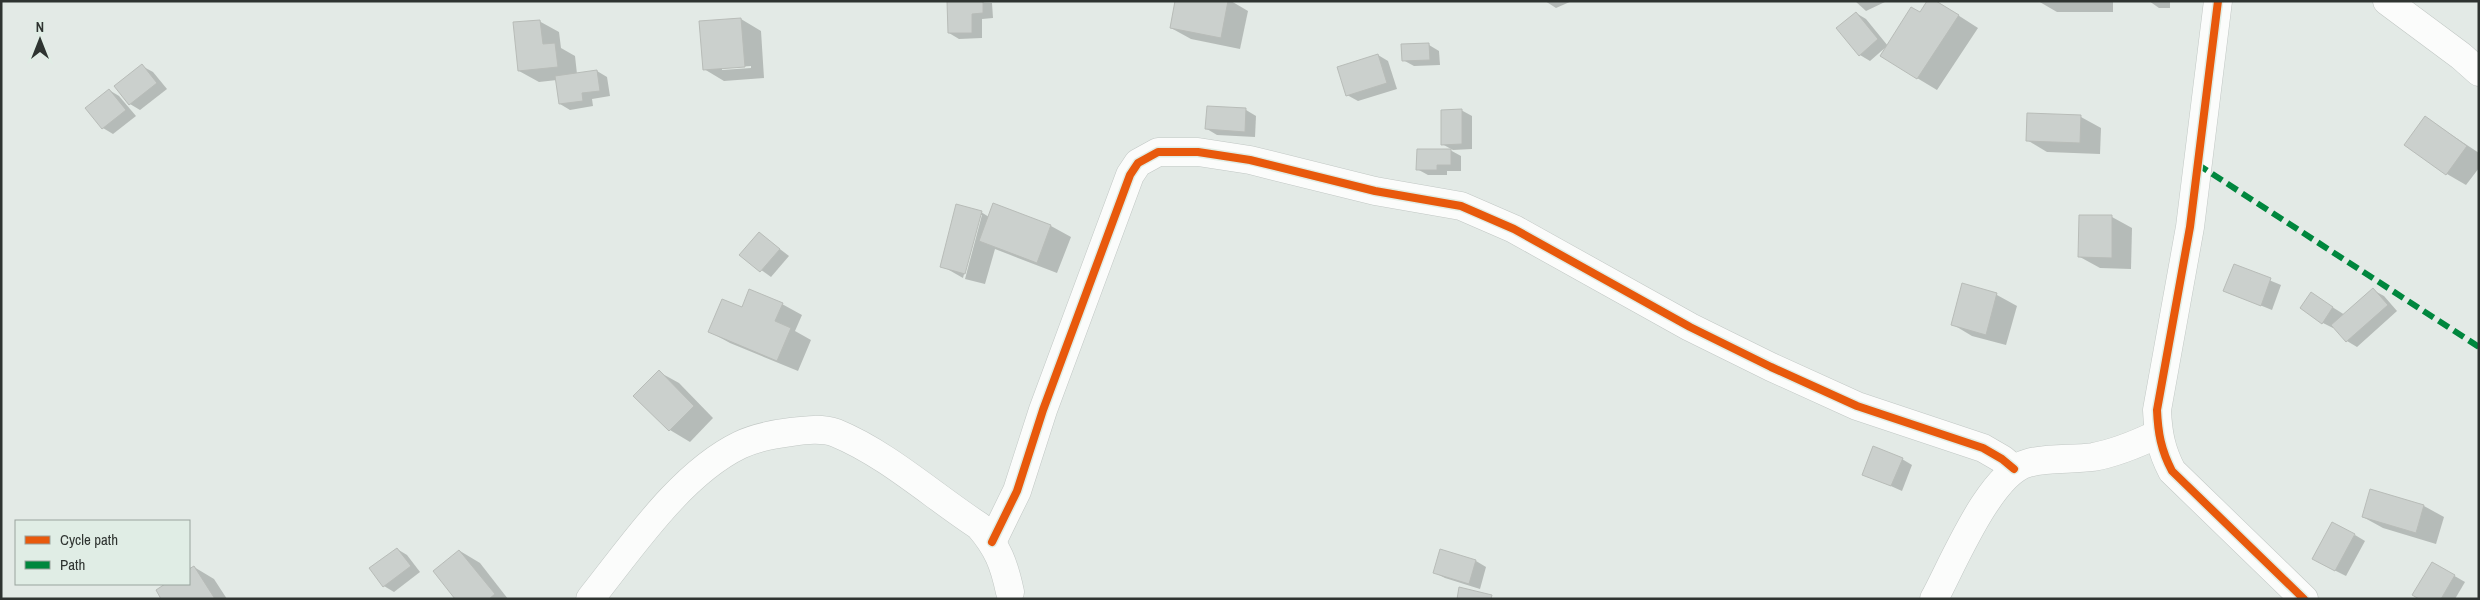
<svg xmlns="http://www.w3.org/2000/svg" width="2480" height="600" font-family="'Archivo Narrow',sans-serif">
<rect width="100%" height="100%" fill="#e3eae6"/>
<!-- shadow -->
<g fill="#0003" fill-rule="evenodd">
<path d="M948,1L992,3L993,18L982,19V38L959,39L949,33Z"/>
<path d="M1176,1H1231L1248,11L1240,49L1191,39L1171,28Z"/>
<path d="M1545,1H1572L1556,8Z"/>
<path d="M1855,1H1887L1866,11Z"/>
<path d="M2038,1H2113V12H2057Z"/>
<path d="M2149,1H2170V8H2159Z"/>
<path d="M1950,10L1978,28L1937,90L1917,78L1886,47L1870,61L1860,55L1856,13L1866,19L1888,46L1920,14Z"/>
<path d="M741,19L761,31L764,78L724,81L704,69ZM751,66V68L722,70V68Z"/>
<path d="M539,21L559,32L561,48L575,56L577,74L597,71L607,77L610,96L592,99L593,106L570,110L560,104L557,80L539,82L519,71Z"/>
<path d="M1429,45L1439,51L1440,65L1414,66L1403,60Z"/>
<path d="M1378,55L1388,61L1397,89L1358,101L1347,95Z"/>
<path d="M142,66L153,72L167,89L140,110L130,104Z"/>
<path d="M109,90L119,96L136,116L113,134L103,128L87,109Z"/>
<path d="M1246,110L1256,116L1255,137L1217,135L1207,129Z"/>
<path d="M1461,110L1472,116V149L1453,150L1442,144Z"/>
<path d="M2081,117L2101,128L2100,154L2047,152L2027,140Z"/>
<path d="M2426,118L2479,153V168L2466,185L2447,174Z"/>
<path d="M1450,150L1461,156V171H1447V175H1428L1417,169Z"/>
<path d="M994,204L1051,226L1071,237L1057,273L995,249L985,284L965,279L982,215H979L963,278L942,266L981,212L989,217Z"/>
<path d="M2112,217L2132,228L2131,269L2100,268L2080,257Z"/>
<path d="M759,233L789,256L771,277L740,255Z"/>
<path d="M2235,266L2281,285L2272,310L2225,291Z"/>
<path d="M1963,285L1997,295L2017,306L2006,345L1972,336L1952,324Z"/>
<path d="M2373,290L2384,296L2397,311L2357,347L2347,341L2334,327L2333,328L2323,323L2301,308L2321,300L2345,315Z"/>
<path d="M782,304L802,315L795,331L811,340L798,371L730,343L710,332L742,308Z"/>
<path d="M659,372L679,383L713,418L690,442L670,430L635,396Z"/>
<path d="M1902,459L1912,465L1902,491L1864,474Z"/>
<path d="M2424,506L2444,517L2436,544L2383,528L2363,517Z"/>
<path d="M2355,535L2365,541L2346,576L2324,565Z"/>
<path d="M397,549L407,555L420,572L394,592L384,586Z"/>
<path d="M460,551L480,563L508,599H457Z"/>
<path d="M1441,551L1476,561L1486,567L1480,589L1445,578L1435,573Z"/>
<path d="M2432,563L2465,582L2455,599H2422Z"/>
<path d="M194,567L214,579L227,599H163L157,590L168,584H189V571Z"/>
</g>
<!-- building -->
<g fill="#cbd0cd" stroke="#b8bcb8">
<path d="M947,1H983V13L972,14V33H948Z"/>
<path d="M1175,1H1228L1221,38L1170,28Z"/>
<path d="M1927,1H1936L1959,15L1917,79L1880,56L1911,7L1920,12Z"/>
<path d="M1856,12L1878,39L1859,56L1836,28Z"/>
<path d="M741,18L745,67L703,70L699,21Z"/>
<path d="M540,20L543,44L555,43L558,67L518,71L513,22Z"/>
<path d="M1429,43L1430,60L1402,61L1401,44Z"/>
<path d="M1378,54L1387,83L1346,96L1337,67Z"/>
<path d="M142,64L157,83L129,105L114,86Z"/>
<path d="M597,70L600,91L582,93L583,101L559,104L555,76Z"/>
<path d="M109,89L126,110L102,129L85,108Z"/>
<path d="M1207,106L1246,108L1245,132L1205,129Z"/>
<path d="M1462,109V144L1441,145V110Z"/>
<path d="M2027,113L2081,115L2080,143L2026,141Z"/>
<path d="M2425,116L2467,146L2446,175L2404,145Z"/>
<path d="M1417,149H1451V165H1437V170H1416Z"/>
<path d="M993,203L1051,225L1037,263L979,241Z"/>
<path d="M956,204L982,211L965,274L940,267Z"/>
<path d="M2079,215H2112V258L2078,257Z"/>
<path d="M759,232L780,249L760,272L739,255Z"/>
<path d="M2234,264L2271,278L2261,306L2223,291Z"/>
<path d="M1962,283L1997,293L1986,335L1951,325Z"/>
<path d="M2373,288L2388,305L2346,342L2331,325Z"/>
<path d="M749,289L783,303L775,321L791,328L777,361L708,332L722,299L742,307Z"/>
<path d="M2311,292L2333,307L2322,324L2300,308Z"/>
<path d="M659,370L694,406L669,431L633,396Z"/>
<path d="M1873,446L1903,458L1891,486L1862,475Z"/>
<path d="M2370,489L2424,505L2416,533L2362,517Z"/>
<path d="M2332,522L2355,534L2335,571L2312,559Z"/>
<path d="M397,548L411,566L383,587L369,568Z"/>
<path d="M1440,549L1476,560L1469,584L1433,573Z"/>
<path d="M459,550L495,594L489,599H455L433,571Z"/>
<path d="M2432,562L2455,575L2441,599H2419L2412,595Z"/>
<path d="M194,566L215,599H161L156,590L165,584H189V569Z"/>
<path d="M1459,587L1492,595L1491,599H1457Z"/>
</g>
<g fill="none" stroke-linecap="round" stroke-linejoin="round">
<!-- minor casing -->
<g stroke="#c1c7c4" stroke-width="29">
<g id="minor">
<path d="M2218,1L2190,227L2157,410C2158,433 2161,450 2172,471L2304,599"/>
<path d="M2387,1L2461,56L2479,72"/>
<path d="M992,542L1017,491L1043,410L1130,175L1138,163L1158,152H1198L1250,160L1375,191L1461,206L1514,229L1690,327L1771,367L1857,406L1983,448L2002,459L2014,469"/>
<path d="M590,599C631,548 680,474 740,445C755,438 774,434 791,432C806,430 822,428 836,433C887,454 933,496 979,526C998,548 1004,564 1010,592"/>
<path d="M1934,599C1953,564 1990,473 2028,463C2049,457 2072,460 2093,457C2116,453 2137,444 2158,434"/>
</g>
</g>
<!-- minor -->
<use href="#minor" stroke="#fbfcfb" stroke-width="28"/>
<!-- quiet -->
<path stroke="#00873e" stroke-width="6" stroke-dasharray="12 6" stroke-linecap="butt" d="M2197,164L2479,347"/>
<!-- cycleway casing -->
<g stroke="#e0ede5" stroke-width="11">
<g id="cycleway">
<path d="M2218,1L2190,227L2157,410C2158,433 2161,450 2172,471L2304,599"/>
<path d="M992,542L1017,491L1043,410L1130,175L1138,163L1158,152H1198L1250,160L1375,191L1461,206L1514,229L1690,327L1771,367L1857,406L1983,448L2002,459L2014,469"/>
</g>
</g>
<!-- cycleway -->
<use href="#cycleway" stroke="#e8590c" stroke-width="8"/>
</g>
<!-- border -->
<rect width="2480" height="600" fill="none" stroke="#2f3431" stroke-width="5"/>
<!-- legend -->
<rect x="15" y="520" width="175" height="65" fill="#e0ede5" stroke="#99a39d"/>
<rect x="25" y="536" width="25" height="8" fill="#e8590c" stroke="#99a39d"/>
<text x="60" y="545" font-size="15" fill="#2f3431">Cycle path</text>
<rect x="25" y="561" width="25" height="8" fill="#00873e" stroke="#99a39d"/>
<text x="60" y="570" font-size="15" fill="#2f3431">Path</text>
<!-- north arrow -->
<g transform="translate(40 40)" stroke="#e0ede5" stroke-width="4" paint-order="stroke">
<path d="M0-4L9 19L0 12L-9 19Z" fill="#2f3431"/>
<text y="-8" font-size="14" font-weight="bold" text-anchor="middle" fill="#2f3431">N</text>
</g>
</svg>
